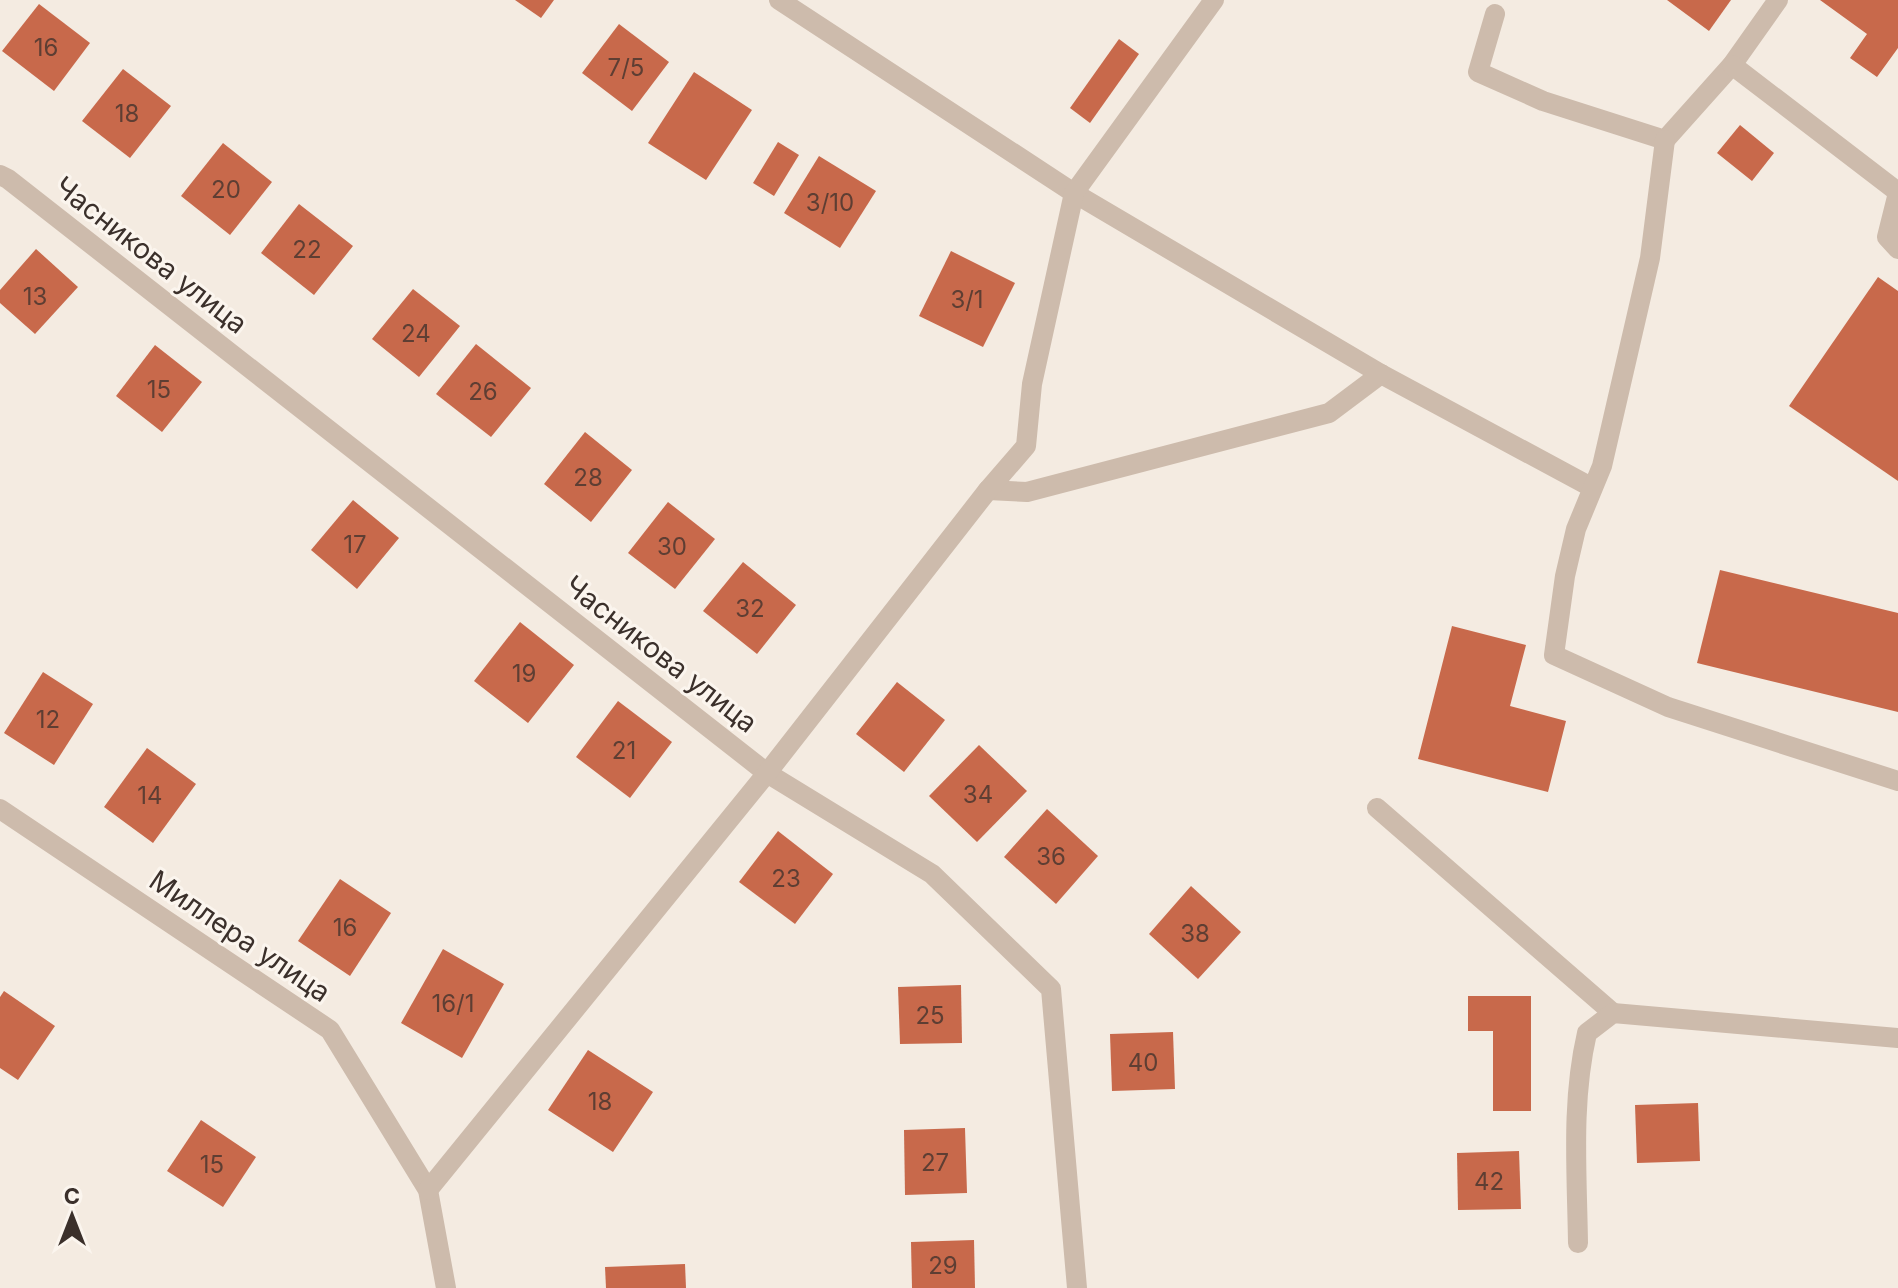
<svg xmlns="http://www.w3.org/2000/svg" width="1898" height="1288" font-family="Inter,sans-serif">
<rect width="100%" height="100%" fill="#f4ebe1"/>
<!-- building -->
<g fill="#c8694b">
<path d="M515,0H554L541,18Z"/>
<path d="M1667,0H1731L1709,31Z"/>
<path d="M1820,0H1898V48L1877,77L1850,58L1867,34Z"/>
<path d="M39,4L90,43L54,91L2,51Z"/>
<path d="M619,24L669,62L632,111L582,73Z"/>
<path d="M1119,39L1139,54L1090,123L1070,108Z"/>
<path d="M123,69L171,106L130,158L82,121Z"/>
<path d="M694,72L752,110L706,180L648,143Z"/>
<path d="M1740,125L1774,153L1752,181L1717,153Z"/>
<path d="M778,142L799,155L774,196L753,183Z"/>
<path d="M223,143L272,182L230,235L181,196Z"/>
<path d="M819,156L876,191L840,248L784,213Z"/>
<path d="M299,204L353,246L314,295L261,253Z"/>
<path d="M36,249L78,287L35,334L0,303V290Z"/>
<path d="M951,251L1015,283L983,347L919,316Z"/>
<path d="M1878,277L1898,291V481L1789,406Z"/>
<path d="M413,289L460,326L419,377L372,339Z"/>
<path d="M476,344L531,388L491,437L436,394Z"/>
<path d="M155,345L202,382L162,432L116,396Z"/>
<path d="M585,432L632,470L591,522L544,484Z"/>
<path d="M353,500L399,538L357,589L311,550Z"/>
<path d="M668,502L715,539L675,589L628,553Z"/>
<path d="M743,562L796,605L757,654L703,611Z"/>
<path d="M1720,570L1898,613V712L1697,663Z"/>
<path d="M520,622L574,665L528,723L474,681Z"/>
<path d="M1452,626L1526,645L1510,706L1566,721L1548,792L1418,759Z"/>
<path d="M43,672L93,704L54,765L4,733Z"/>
<path d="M897,682L945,720L904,772L856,734Z"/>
<path d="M618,701L672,742L630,798L576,757Z"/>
<path d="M979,745L1027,791L977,842L929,796Z"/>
<path d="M147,748L196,784L153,843L104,807Z"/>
<path d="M1047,809L1098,856L1056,904L1004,857Z"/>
<path d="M778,831L833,874L795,924L739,882Z"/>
<path d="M340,879L391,913L350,976L298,941Z"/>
<path d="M1191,886L1241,932L1198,979L1149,934Z"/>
<path d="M443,949L504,984L462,1058L401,1023Z"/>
<path d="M961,985L962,1043L900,1044L898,987Z"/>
<path d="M4,991L55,1026L18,1080L0,1068V997Z"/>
<path d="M1468,996H1531V1111H1493V1031H1468Z"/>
<path d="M1173,1032L1175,1089L1112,1091L1110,1034Z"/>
<path d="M588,1050L653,1092L613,1152L548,1110Z"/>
<path d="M1698,1103L1700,1161L1637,1163L1635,1105Z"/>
<path d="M201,1120L256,1157L223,1207L167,1171Z"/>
<path d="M965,1128L967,1193L905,1195L904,1130Z"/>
<path d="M1519,1151L1521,1209L1458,1210L1457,1153Z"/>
<path d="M974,1240L975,1288H912L911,1242Z"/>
<path d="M685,1264L686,1288H606L605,1267Z"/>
</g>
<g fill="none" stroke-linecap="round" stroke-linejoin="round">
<!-- minor -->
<g stroke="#cdbbac" stroke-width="20">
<path d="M779,0L1074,193L1381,374L1591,487"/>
<path d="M1495,14L1478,72L1543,101L1665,140L1732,65L1778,0"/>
<path d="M1732,65L1898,192"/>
<path d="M1665,140L1650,258L1602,466L1576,529L1565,576L1554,655L1668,707L1898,781"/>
<path d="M0,175L8,179L767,773L932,874L1051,989L1077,1288"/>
<path d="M1898,193L1887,237L1898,249"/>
<path d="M988,490L1027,492L1329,413L1381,374"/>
<path d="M1377,808L1613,1013"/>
<path d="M0,809L330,1030L428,1190L446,1288"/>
<path d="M428,1190L767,773L988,490L1026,446L1032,384L1074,193L1214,0"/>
<path d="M1578,1243C1577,1172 1571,1102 1587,1033L1613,1013L1898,1038"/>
</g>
</g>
<g text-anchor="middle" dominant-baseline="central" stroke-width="6" stroke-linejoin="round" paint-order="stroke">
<!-- number labels -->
<g font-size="24" fill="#5e3e33">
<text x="46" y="47">16</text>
<text x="626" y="67">7/5</text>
<text x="127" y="113">18</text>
<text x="226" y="189">20</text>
<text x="830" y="202">3/10</text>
<text x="307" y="249">22</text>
<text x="35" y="296">13</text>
<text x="967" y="299">3/1</text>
<text x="416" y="333">24</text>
<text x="159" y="389">15</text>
<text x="483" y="391">26</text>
<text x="588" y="477">28</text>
<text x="355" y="544">17</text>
<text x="672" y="546">30</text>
<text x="750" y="608">32</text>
<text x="524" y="673">19</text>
<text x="48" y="719">12</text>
<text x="624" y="750">21</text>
<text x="978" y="794">34</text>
<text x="150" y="795">14</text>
<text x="1051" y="856">36</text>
<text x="786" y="878">23</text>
<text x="345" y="927">16</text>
<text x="1195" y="933">38</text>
<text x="453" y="1003">16/1</text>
<text x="930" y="1015">25</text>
<text x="1143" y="1062">40</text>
<text x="600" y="1101">18</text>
<text x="935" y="1162">27</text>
<text x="212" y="1164">15</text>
<text x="1489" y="1181">42</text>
<text x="943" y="1265">29</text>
</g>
<!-- street labels -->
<g font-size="28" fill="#3b302b" stroke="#fbf5ee">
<text transform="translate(151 255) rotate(38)">Часникова улица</text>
<text transform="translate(661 654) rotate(38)">Часникова улица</text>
<text transform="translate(240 936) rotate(34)">Миллера улица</text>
</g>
</g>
<!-- north arrow -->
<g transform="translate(72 1216)" stroke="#fbf5ee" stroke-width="6" paint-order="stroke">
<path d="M0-6L14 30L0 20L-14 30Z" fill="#3b302b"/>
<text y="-12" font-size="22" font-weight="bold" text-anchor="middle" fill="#3b302b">С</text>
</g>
</svg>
